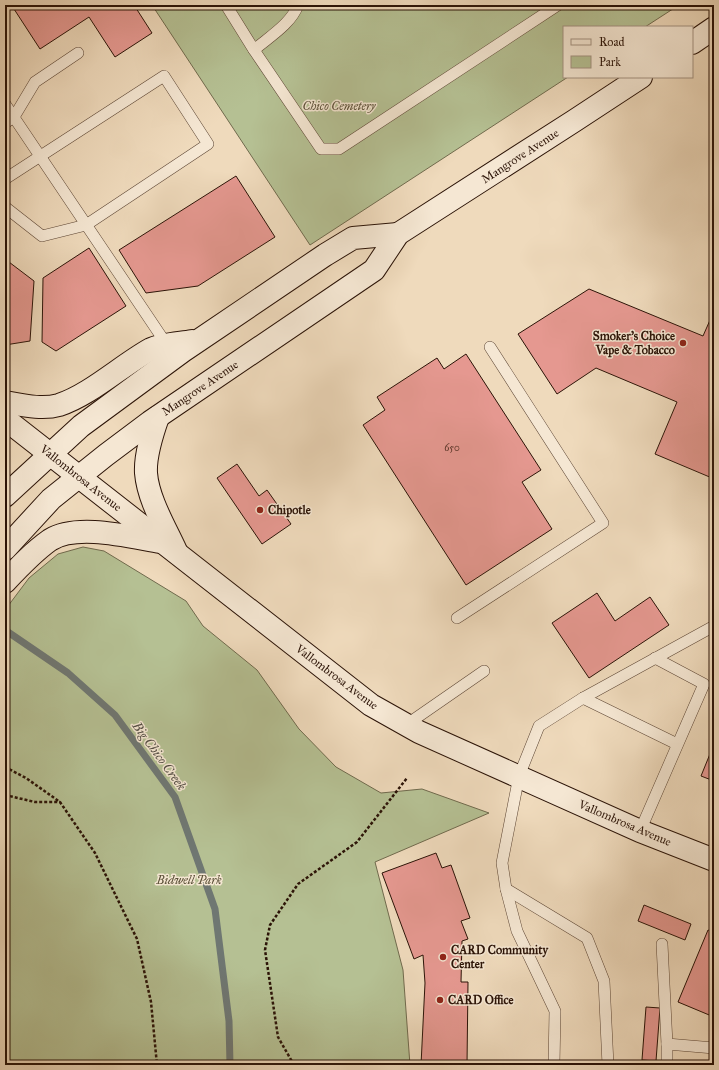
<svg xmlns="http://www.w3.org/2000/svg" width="719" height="1070" font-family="'IM FELL Great Primer',serif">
<rect width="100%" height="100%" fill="#efdabc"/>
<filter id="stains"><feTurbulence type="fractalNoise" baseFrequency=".005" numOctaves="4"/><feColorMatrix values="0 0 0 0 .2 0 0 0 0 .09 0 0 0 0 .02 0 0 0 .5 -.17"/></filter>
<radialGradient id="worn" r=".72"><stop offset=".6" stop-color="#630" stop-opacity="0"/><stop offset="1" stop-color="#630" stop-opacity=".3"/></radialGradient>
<!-- green -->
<g fill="#b5c093" stroke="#706a4d">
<path d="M152,5H679L645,27H564V77H568L310,245Z"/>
<path d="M83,547L104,551L186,601L203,626L257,670L299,729L336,767L381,793L422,789L489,813L375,862L403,970L410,1065H5V610L29,578L58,554Z"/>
</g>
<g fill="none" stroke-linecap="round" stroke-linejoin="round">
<!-- stream -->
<path stroke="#6f7772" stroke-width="7" d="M5,630L68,673L115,715L175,797L215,909L229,1021L230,1065"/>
</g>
<!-- building -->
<g fill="#e59890" stroke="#2b1307">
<path d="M20,5H134L152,33L115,57L89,17L40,49L14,9Z"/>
<path d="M236,176L275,237L198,286L146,293L119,250Z"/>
<path d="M89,248L126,306L56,351L42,342L43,278Z"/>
<path d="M5,259L34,281L30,341L5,345Z"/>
<path d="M589,289L703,336L714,311V472L712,478L655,454L677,402L596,368L557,394L518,334Z"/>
<path d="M466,354L541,470L522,482L552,529L466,585L363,425L385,410L377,397L437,358L444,369Z"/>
<path d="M237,464L259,496L267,490L291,524L262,544L217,478Z"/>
<path d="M597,593L615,621L650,597L669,625L589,678L552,623Z"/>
<path d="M714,744V781L701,776Z"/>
<path d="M436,853L442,868L451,865L470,918L461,921L468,939L462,941L461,982H468L467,1065H421L425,983L423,955L414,959L382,873Z"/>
<path d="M644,905L691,924L685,940L638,921Z"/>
<path d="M708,930L714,932V1017L678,1002Z"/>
<path d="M646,1007L660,1008L656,1061L642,1060Z"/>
</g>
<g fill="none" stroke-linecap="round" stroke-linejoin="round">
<!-- lane casing -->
<g stroke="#5c4534" stroke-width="12">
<g id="lane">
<path d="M226,5L254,50L321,149H339L558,5"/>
<path d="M254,50C269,37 291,24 298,5"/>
<path d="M5,104L167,345"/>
<path d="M5,123L14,117L35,82L78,53"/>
<path d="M5,179L164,76L208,144L86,225L42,236L5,207"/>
<path d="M457,618L603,523L490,347"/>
<path d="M583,698L677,744"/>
<path d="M406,725L484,671"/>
<path d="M640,831L704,684L655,658"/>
<path d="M506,889L587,938L604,981L608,1065"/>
<path d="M662,944L667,1044V1065"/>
<path d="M667,1044L714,1048"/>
<path d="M554,1065L555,1011L517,931L506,889L502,863L519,776L539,726L583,698L714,626"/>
</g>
</g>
<!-- secondary casing -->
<g stroke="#2b1307" stroke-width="24">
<g id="secondary">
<path d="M692,43L714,28"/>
<path d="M5,402C22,405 42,410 59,405C90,395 122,365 151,349C161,344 181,343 192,341"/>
<path d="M158,417C152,434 145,455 146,473C148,499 165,527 176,551"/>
<path d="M5,419L371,705L419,732L640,831L714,860"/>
<path d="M5,496L81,426L183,351L325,255L353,238L398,234"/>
<path d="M5,549L51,499L106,455L150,422L374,270L398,234L574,121L641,77"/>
<path d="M5,582C19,567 33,552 50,540C77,523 130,537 161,542"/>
</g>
</g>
<!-- path -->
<g stroke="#2b1307" stroke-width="2.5" stroke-dasharray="3 2" stroke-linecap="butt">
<path d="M5,460L9,457"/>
<path d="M5,767L26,778L60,802L95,853L137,939L151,1002L157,1065"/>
<path d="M5,795L35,802H60"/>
<path d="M294,1065L278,1037L265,950L270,925L298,884L357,842L407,778"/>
</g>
<!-- lane -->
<use href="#lane" stroke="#f5e7d3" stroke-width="11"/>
<!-- secondary -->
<use href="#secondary" stroke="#f5e7d3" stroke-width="22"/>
</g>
<!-- markers -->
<g fill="#8f2418" stroke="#f5e7d3" stroke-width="1.5">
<circle cx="683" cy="343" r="4"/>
<circle cx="260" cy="510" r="4"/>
<circle cx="443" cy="957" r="4"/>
<circle cx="440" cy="1000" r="4"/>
</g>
<g text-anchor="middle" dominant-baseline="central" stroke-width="3" stroke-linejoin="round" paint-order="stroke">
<!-- number labels -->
<g font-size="10" fill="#5a3429">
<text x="452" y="448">650</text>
</g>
<!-- park labels -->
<g font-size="12" font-style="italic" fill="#5b5038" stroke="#f5e7d3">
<text x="339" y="106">Chico Cemetery</text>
<text x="189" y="880">Bidwell Park</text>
</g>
<!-- street labels -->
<g font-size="12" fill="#2b1307" stroke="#f5e7d3">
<text transform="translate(520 156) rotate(-33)">Mangrove Avenue</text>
<text transform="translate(200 388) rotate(-34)">Mangrove Avenue</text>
<text transform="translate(81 478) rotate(38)">Vallombrosa Avenue</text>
<text transform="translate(337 677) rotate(37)">Vallombrosa Avenue</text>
<text transform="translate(625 823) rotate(23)">Vallombrosa Avenue</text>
</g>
<!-- poi labels -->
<g font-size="12" font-weight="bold" fill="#2b1307" stroke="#f5e7d3" text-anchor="start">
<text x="675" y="336" text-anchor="end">Smoker's Choice<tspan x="675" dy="14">Vape &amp; Tobacco</tspan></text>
<text x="268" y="510">Chipotle</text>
<text x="451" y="950">CARD Community<tspan x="451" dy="14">Center</tspan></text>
<text x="448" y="1000">CARD Office</text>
</g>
<!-- water labels -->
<g font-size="13" font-style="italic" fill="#534d45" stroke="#f5e7d3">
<text transform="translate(159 756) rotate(54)">Big Chico Creek</text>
</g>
</g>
<!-- margin -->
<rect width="719" height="1070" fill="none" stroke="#efdabc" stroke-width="20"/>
<rect x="6" y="6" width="707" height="1058" fill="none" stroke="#2b1307" stroke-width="2"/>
<rect x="10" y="10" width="699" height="1050" fill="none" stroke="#2b1307"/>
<!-- legend -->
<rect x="563" y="26" width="130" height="52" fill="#f5e7d3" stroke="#a49281"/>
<rect x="571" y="39" width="20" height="6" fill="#f5e7d3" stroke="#a49281"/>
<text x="599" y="46" font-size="12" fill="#2b1307">Road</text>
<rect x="571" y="56" width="20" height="12" fill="#b5c093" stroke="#a49281"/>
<text x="599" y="66" font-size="12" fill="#2b1307">Park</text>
<rect width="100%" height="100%" filter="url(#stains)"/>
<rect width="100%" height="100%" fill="url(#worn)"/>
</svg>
